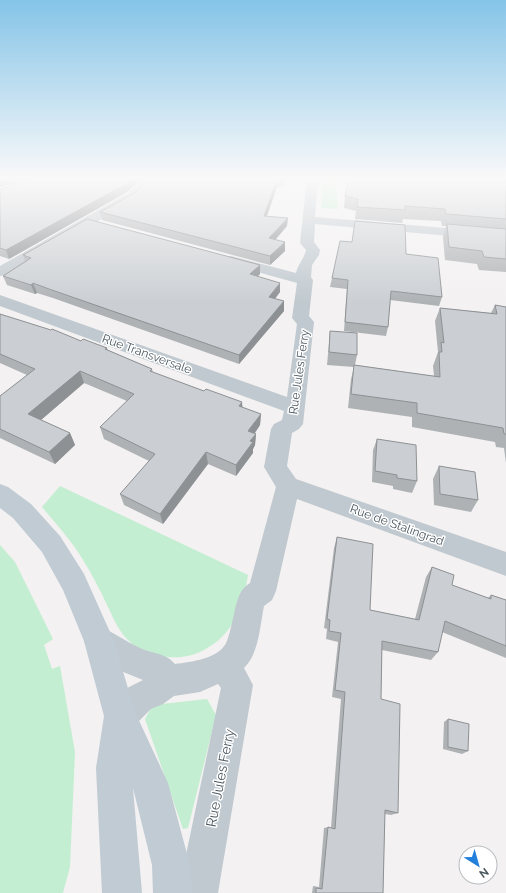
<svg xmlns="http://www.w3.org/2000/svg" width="506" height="893" font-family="Raleway,sans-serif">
<rect width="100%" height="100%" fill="#f3f1f1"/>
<!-- green -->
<g fill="#c3eed1">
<path d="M323,180H336L338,209L321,208Z"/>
<path d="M60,486L248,575C243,607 234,634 204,650C193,656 181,658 169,657C155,656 137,650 127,639C118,630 113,617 107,605C100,590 92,574 83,560C72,541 56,524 42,507Z"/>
<path d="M0,545L15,562L53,639L44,645L52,669L60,666L75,752L70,867L63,893H0Z"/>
<path d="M207,699L216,715L188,828L183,829L145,719L153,705Z"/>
</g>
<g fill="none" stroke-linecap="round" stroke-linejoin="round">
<!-- street -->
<g fill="#c0c9cf" fill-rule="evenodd">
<path d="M144,178H156L136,199L5,275L0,276V266L128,193Z"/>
<path d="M307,178H318L315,217L506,233V241L315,224L314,242L320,250L319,255L312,265L311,277L313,280L309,316L314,322L303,424L299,429L292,433L287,466L296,479L506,552V576L297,499L276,591L272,600L264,606C260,625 259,654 244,668L253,685L218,893H178L221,688L218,684L200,692L174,696L163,704L151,709L132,728L120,732L108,728L104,716L108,704L129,687L143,680L116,669L88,652L84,641L88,630L99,626C113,632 125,641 138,647C151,654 165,652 175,664C190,662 220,659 227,641C231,630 233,617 236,605C239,595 241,589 250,583L276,487L264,467L271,429L274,424L282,420L284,411L0,306V295L287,397L297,324L292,318L297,283L226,263L224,260L226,257L231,256L296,273C298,264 304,259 306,250L300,243Z"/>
</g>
<!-- secondary -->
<path fill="#c0cbd4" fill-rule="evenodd" d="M0,484L8,487L31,504L60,536L84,574L114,641L135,712L168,783L190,865L193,893H153L152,865L133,788L142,893H102L96,768L104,716L84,641L63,590L42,552L13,518L0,508Z"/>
</g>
<!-- wall -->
<g fill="#afb2b5">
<path d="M39,178H142L127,192L9,259L0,256V189Z"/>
<path d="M150,178H285L283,187H277L267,216L287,226L275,240L285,251L270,265L102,220L100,212L136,192Z"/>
<path d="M506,178V272L479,270L477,264L445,260L443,237L446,226H442L441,221L403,219L402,223L355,219L356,211L344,208L345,196Z"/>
<path d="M352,242L406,254L442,297L439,306L390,300L388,327L386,336L344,331L347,289L330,287L332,278Z"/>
<path d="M23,255L260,265V274L258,276L280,292L275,299L284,311L239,364L53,298L37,293L35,294L7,285L3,276L25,261Z"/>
<path d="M495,305L506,307V463L504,448L496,447L495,442L412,427V417L348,408L351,379L354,367L327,365L329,343L330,331L357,355L355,365L434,376L433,366L438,352L435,321L440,308L491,313Z"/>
<path d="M0,314L81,341L107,348L108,350L152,369L153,373L204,391L242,402V407L261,414L260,425L255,433L256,434L255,445L253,449V453L236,476L208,464L163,524L124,505L120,494L149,461L104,439L100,427L127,401L84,383L41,420L70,433L75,445L55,464L0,438V396L27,375L0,363Z"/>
<path d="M377,439L417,481L412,493L393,489V486L372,482L373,450Z"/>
<path d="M439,466L478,500L471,512L434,505L433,479Z"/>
<path d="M337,537L370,610L415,619L426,577L432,567L452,585L488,598L491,595L506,600V658L442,632L438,652L431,660L382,650L381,699L398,813L391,815L385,814L383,893H312L313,886L319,887L324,828L328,827L331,828L341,699L332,697L338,642L326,639L327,629L324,628L334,548Z"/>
<path d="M448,719L468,751L462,754L443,749L444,722Z"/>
</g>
<!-- shaded-wall -->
<g fill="#8e9194">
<path d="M0,178H35L0,187Z"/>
<path d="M132,178H142L127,192L9,259L6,250Z"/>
<path d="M284,178H285L283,187Z"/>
<path d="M277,179V187L264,224V216Z"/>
<path d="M288,218L287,226L269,247V238Z"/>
<path d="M285,242V251L270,265V256Z"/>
<path d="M260,265V274L250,283V274Z"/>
<path d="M33,283L37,293L35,294L31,285Z"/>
<path d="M280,283V292L269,306V297Z"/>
<path d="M284,301V311L239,364V355Z"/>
<path d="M80,371L84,383L34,426L28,414Z"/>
<path d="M242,402L243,413L239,406Z"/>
<path d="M261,414L260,425L248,443V431Z"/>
<path d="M70,433L75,445L55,464L49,452Z"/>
<path d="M256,434L255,445L253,449V453L236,476V465L250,441Z"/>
<path d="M206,452L208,464L163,524L160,514Z"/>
</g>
<!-- building -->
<g fill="#cbcfd3" stroke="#8e9194">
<path d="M39,178H132L126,184L6,250L0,248V189Z"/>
<path d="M150,178H284L283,179H277L264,216L288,218L269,238L285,242L270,256L100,212L136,192Z"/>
<path d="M349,178H506V219L446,214L445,209L405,206V210L357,207L358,199L345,196Z"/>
<path d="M87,219L260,265L250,274L280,283L269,297L284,301L239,355L49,289L33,283L31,285L3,276L31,258L23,255Z"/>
<path d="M355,221L405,225L406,254L438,258L442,297L391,291L388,327L345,322L348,280L332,278L340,241L352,242Z"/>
<path d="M447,224L506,229V259L484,257L482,251L449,247Z"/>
<path d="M495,305L506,307V434H504L503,428L417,413V403L351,394L354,365L440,377L439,352H442L441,342L444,343L440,308L497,314Z"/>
<path d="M0,314L51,330L52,329L81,341L83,339L107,348L105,349L152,369L150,371L204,391L206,389L242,402L239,406L261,414L248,431L256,434L250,441L253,442L236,465L206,452L160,514L120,494L155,454L100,427L134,394L80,371L28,414L70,433L49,452L0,429V396L35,369L0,354Z"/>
<path d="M330,331L357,333V355L329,352Z"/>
<path d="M377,439L416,445L417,481L397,478V475L375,471Z"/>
<path d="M439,466L475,472L478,500L440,494Z"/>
<path d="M337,537L373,544L370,610L419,620L432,567L454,575L452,585L491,599V595L506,600V646L445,621L438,652L382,641L381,699L400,704L398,813L385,810L383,893H316V888L322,889L328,827L335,829L345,692L335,690L341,633L329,631L330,620L327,619Z"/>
<path d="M448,719L469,724L468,751L448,747Z"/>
</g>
<!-- sky -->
<linearGradient id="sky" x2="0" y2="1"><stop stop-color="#85c4e8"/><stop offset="0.59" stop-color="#faf9f9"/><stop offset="1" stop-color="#faf9f9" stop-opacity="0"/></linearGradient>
<rect width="506" height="303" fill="url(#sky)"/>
<g text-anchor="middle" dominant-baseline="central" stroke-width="3" stroke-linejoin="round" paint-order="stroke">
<!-- street labels -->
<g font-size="12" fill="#4a565e" stroke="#fff">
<text transform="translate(147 354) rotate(20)">Rue Transversale</text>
<text transform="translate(299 372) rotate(-82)">Rue Jules Ferry</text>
<text transform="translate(397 525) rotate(20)">Rue de Stalingrad</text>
</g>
<!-- near-street labels -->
<g font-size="14" fill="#4a565e" stroke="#fff">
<text transform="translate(220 778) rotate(-79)">Rue Jules Ferry</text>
</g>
</g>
<!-- north arrow -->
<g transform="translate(478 865) rotate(143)"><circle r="19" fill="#ffffff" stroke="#b7bbbf"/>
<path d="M0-3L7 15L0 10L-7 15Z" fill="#227fdc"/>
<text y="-6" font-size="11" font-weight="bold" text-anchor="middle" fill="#4a565e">N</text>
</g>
</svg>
